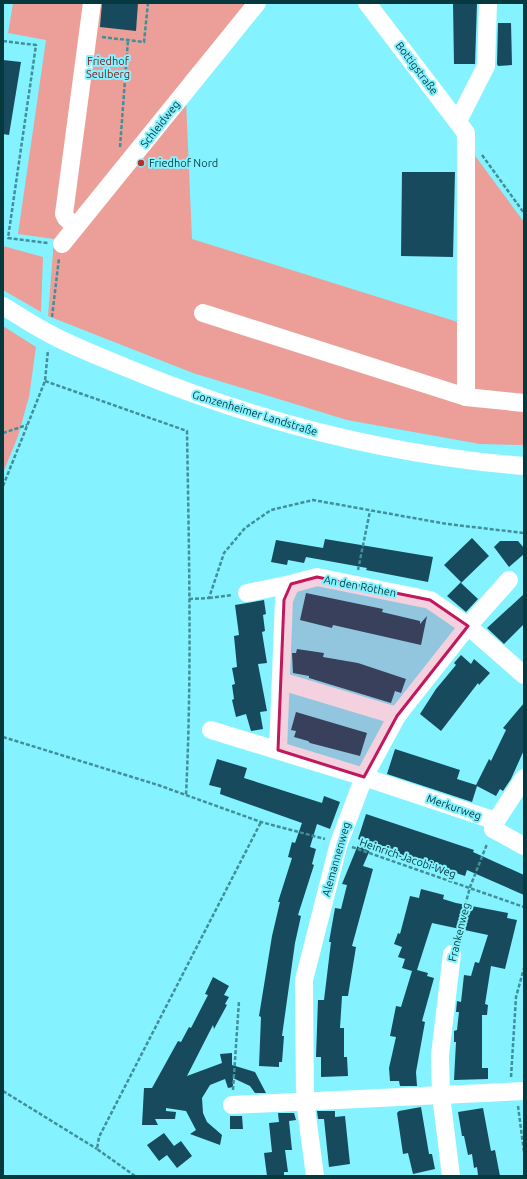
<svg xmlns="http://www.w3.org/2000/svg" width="527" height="1179" font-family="Ubuntu,sans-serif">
<rect width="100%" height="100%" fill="#85f2ff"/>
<!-- green -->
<g fill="#eb9f98">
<path d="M13,3H250L185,77L192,239L461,323L467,145L524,222V445L480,444L347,420L193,373L48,316L54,239L18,234L46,40L8,33Z"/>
<path d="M3,246L43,257L41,312L3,290Z"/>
<path d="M3,326L36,347L29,397L18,436L3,473Z"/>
</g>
<!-- building -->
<g fill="#164a5c">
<path d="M102,3H138L136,31L100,27Z"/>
<path d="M453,3H477L475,64H454Z"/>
<path d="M498,23H511L512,65L498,66L497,64Z"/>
<path d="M3,60L21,62L9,135L3,134Z"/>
<path d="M402,172H455L453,257L401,256Z"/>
<path d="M472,538L489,556L461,583L478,599L466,612L447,596L461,582L444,565Z"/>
<path d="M325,539L433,557L428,582L366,570L367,568L306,557L304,563L288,560L287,565L271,562L276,540L323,548Z"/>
<path d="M500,541H518L524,548V554L509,567L494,547Z"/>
<path d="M306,593L383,609L382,612L420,621V624L427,616L421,645L333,625L332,628L300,620Z"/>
<path d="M524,594V624L504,644L487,628Z"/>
<path d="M264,600L266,614L263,615L265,631L262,632L267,663L258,664L267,711L260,712L263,729L251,731L246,714L236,717L232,700L234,699L232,685L235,684L232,668L237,667L234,636L239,635L235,605Z"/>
<path d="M297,649L324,653L323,657L358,663L406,679L401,693L395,691L391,703L309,678V676L293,673L292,653H296Z"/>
<path d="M461,655L471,664L474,659L490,673L479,685L478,683L441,731L420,714L436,689L456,665L454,663Z"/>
<path d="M524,703V750L511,779L503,791L500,789L496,796L477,786L472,802L387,774L395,749L460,770L457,779L476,785L489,759L491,761L506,730L503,728Z"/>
<path d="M296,712L367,733L360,756L310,743L308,741L294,737L296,731L291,730Z"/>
<path d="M217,759L247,768L244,778L322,803L324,796L340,802L330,829L317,824L310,847L316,849L312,864L314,865L298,915L301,916L295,943L282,1036H284L282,1062H279V1067L259,1066L261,1017L259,1016L272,936L280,902H278L292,858L288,857L292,842L295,843L302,823L220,794L221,788L209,785Z"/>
<path d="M366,814L474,850L473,852L524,875V895L467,870L465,876L372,845L363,866L373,869L352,946L356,947L348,996H342L340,1028H344V1057H347L348,1076L321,1077V1057H316L318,1000H324L331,942H329L335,908L341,909L347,885L342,884L360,840L358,839Z"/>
<path d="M421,889L444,895L443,899L456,903L508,913L507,918L517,920L505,969L491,966L485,1004L488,1005L487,1015H482V1068H488V1079L454,1080L456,1042H454V1031L457,1030L459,1012H456L457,1001L461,1002L464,975L471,976L475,962L479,963L488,935L432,923L417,970L428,973L427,976L434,978L422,1021L425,1022L416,1072L417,1086H400L399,1081H390L389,1068L396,1037L390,1036L396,1006L401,1007L412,971L402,968L405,959L398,957L402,947L394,944L398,933L400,934L410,896L419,898Z"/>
<path d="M213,977L229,986L224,995L229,997L225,1004L227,1005L214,1029L213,1025L187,1076L222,1063L220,1054L232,1053V1065L255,1072L266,1093H255L250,1086L233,1078V1087L228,1088L225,1079L210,1085L202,1098L203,1113L207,1122L222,1135L220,1145L190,1134L196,1130L186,1111L166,1108V1111L176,1112L175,1119H155L158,1125H142L144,1088H152L178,1041L181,1042L189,1027L191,1028L208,995L205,994Z"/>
<path d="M421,1107L429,1154H432L435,1169L413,1174L408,1153L403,1154L397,1113L399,1111Z"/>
<path d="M483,1108L491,1151L495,1150L500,1176L478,1175L477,1167L474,1168L472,1154L468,1155L464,1136H462L458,1112Z"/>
<path d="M317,1111H335V1117L345,1116L350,1164L329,1167L324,1119H318Z"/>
<path d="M278,1113H294L296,1120L289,1121L292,1150H285L288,1172H284V1176H267L264,1153L272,1152L269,1123L279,1122Z"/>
<path d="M230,1116H242L243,1129H230Z"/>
<path d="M164,1133L174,1146L181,1141L192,1156L177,1168L167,1155L159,1161L147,1145Z"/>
</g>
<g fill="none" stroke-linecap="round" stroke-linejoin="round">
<!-- path -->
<g stroke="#418f98" stroke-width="2.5" stroke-dasharray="4 2" stroke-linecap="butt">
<path d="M102,37L144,42L148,3"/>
<path d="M3,41L36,45L8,238L48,243"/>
<path d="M120,147L128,40"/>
<path d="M482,155L524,213"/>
<path d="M52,317L59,258"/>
<path d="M45,381L187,431C189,553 192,674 186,795"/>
<path d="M3,433L27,425"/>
<path d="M3,486L45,381L48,350"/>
<path d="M358,570L370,511"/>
<path d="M209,598L232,595"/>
<path d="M189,599L209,598L224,553L245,528L271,510L313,500L447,524L524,533"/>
<path d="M3,737L158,785L261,822L325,839"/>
<path d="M352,847L524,907"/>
<path d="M456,940L470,887L487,844"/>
<path d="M511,1077L516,997L524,968"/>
<path d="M233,1090L239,1001"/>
<path d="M3,1091L97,1149"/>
<path d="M518,1106L524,1152"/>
<path d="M135,1176L97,1149L99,1137L261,822"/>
</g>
<!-- minor -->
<g stroke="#fff" stroke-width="18">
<path d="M367,3L466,133V397"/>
<path d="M458,121L486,66L488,3"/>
<path d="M75,227L66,218L64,214L92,3"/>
<path d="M62,244L257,3"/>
<path d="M3,306C18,315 34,326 50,334C74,347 101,357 127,368C255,421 386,455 524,466"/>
<path d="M203,313L466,397L524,403"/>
<path d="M509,580L468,626L524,675"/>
<path d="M247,593L291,584"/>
<path d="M281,681L397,716"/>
<path d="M211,730L364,777L496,821L524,778"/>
<path d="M278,750L284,600L291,584L317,577L430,600L468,626L397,716L364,777L339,843L304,980L305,1101L315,1176"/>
<path d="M493,829L524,846"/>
<path d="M232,1105L524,1091"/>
<path d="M451,1176L441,1095L440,1055L452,954"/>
</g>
</g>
<!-- marked area -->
<path fill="#c2185b" fill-opacity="0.2" stroke="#c2185b" stroke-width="3" stroke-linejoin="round" d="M317,577L430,600L468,626L397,716L364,777L278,750L284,600L291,584Z"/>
<!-- markers -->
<circle fill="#bc2c2f" stroke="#85f2ff" stroke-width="1.5" cx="141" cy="163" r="4"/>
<g text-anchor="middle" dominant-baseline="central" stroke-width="4" stroke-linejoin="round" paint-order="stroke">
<!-- park labels -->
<g font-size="11" fill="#7d171a" stroke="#85f2ff">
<text x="108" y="61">Friedhof<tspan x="108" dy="13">Seulberg</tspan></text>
</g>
<!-- street labels -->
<g font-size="11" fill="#05393e" stroke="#85f2ff">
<text transform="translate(417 68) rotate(53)">Bottigstraße</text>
<text transform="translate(160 124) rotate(-52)">Schleidweg</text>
<text transform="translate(255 413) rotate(17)">Gonzenheimer Landstraße</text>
<text transform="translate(360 586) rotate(11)">An den Röthen</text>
<text transform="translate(454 807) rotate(19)">Merkurweg</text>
<text transform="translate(408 858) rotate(19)">Heinrich-Jacobi-Weg</text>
<text transform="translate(336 859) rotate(-74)">Alemannenweg</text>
<text transform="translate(459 932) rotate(-76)">Frankenweg</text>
</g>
<!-- poi labels -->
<g font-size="11" fill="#05393e" stroke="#85f2ff" text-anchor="start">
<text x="149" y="163">Friedhof Nord</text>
</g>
</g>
<!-- border -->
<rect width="527" height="1179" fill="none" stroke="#05393e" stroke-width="8"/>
</svg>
